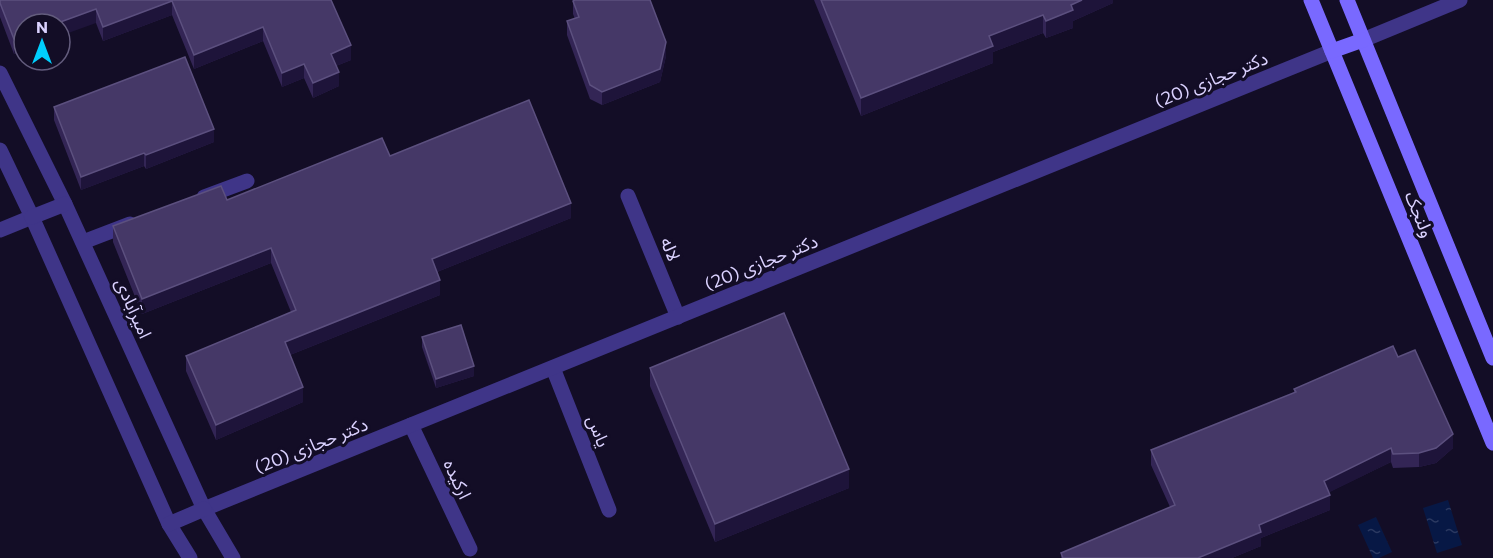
<svg xmlns="http://www.w3.org/2000/svg" width="1493" height="558" font-family="Commissioner,'Noto Sans Arabic',sans-serif">
<defs>
<pattern id="water-ripples" width="26" height="14" patternUnits="userSpaceOnUse" patternTransform="scale(1.5)"><rect width="26" height="14" fill="#071845"/><path d="M2 4q2-2 4 0t4 0M15 11q2-2 4 0t4 0" fill="none" stroke="#2b3961"/></pattern>
</defs>
<rect width="100%" height="100%" fill="#130d26"/>
<!-- water -->
<g fill="url(#water-ripples)">
<path d="M1448,500L1462,545L1437,553L1423,508Z"/>
<path d="M1376,517L1392,552L1379,558H1373L1358,525Z"/>
</g>
<g fill="none" stroke-linecap="round" stroke-linejoin="round">
<!-- minor -->
<g stroke="#3f3588" stroke-width="15">
<path d="M1363,40L1460,0"/>
<path d="M628,196L678,317"/>
<path d="M204,197L247,181"/>
<path d="M0,230L32,217"/>
<path d="M83,242L130,224"/>
<path d="M553,368L609,510"/>
<path d="M411,425L470,549"/>
<path d="M204,509L1332,51"/>
</g>
<!-- tertiary -->
<g stroke="#3f3588" stroke-width="15">
<path d="M0,73L65,204L204,509L233,558"/>
<path d="M0,150L32,217L169,524L190,558"/>
<path d="M32,217L65,204"/>
<path d="M169,524L204,509"/>
</g>
<!-- secondary -->
<g stroke="#7969ff" stroke-width="15">
<path d="M1311,0L1493,443"/>
<path d="M1347,0L1493,358"/>
<path d="M1332,51L1363,40"/>
</g>
</g>
<!-- wall -->
<g fill="#332555">
<path d="M0,0H331L351,60L336,66L339,86L313,98L304,78L282,87L263,41L194,69L172,15L103,41L96,23L24,24V50L14,54L0,17Z"/>
<path d="M814,0H1113V3L1073,21V28L1046,38L1043,33L993,52V63L861,116Z"/>
<path d="M573,1L666,56L660,82L602,105L590,99L567,35V21L575,19L573,14Z"/>
<path d="M54,107L214,142L146,169L144,166L81,190L54,120Z"/>
<path d="M390,156L571,218L437,272L440,295L290,355L303,402L216,440L186,371V356L291,312L271,263L142,314L113,242V226L227,200Z"/>
<path d="M422,337L474,376L436,388L422,347Z"/>
<path d="M1398,357L1453,448L1436,463L1419,467L1393,468L1391,462L1329,492L1330,510L1261,538V546L1232,558H1061V553L1170,507L1151,465V450L1294,393V389Z"/>
<path d="M650,368L849,488L715,542L650,386Z"/>
</g>
<!-- shaded-wall -->
<g fill="#1e143a">
<path d="M1082,0H1113V3L1073,21V28L1046,38V21L1071,5Z"/>
<path d="M172,1V15L103,41V27Z"/>
<path d="M96,9V23L60,36V24H55Z"/>
<path d="M1043,15V33L993,52V63L861,116V98L989,36Z"/>
<path d="M263,27V41L194,69V55Z"/>
<path d="M24,36V50L14,54V39Z"/>
<path d="M666,42V56L660,82L602,105V92Z"/>
<path d="M351,45V60L331,68V54Z"/>
<path d="M304,64V78L282,87V73Z"/>
<path d="M339,72V86L313,98V83Z"/>
<path d="M214,129V142L146,169V155Z"/>
<path d="M144,153V166L81,190V177Z"/>
<path d="M571,203V218L432,274V259Z"/>
<path d="M271,248V263L142,314V299Z"/>
<path d="M440,280V295L285,357V342Z"/>
<path d="M474,366V376L436,388V379Z"/>
<path d="M303,387V402L216,440V425Z"/>
<path d="M1453,434V448L1436,463L1419,467V453Z"/>
<path d="M1391,448V462L1324,495V481Z"/>
<path d="M849,469V488L715,542V524Z"/>
<path d="M1330,495V510L1261,538V546L1232,558H1198L1259,525Z"/>
</g>
<!-- building -->
<g fill="#453867" stroke="#5c507f" stroke-width="1.5">
<path d="M0,0H331L351,45L331,54L339,72L313,83L304,64L282,73L263,27L194,55L172,1L103,27L96,9L55,24H24V36L14,39L0,3Z"/>
<path d="M575,0H650L666,42L660,69L602,92L590,85L567,21L579,17L573,1Z"/>
<path d="M821,0H1082L1071,5L1073,10L1046,21L1043,15L989,36L993,46L861,98Z"/>
<path d="M185,57L214,129L146,155L144,153L81,177L54,107Z"/>
<path d="M529,100L571,203L432,259L440,280L285,342L303,387L216,425L186,356L296,310L271,248L142,299L113,226L221,186L227,200L382,138L390,156Z"/>
<path d="M784,313L849,469L715,524L650,368Z"/>
<path d="M461,325L474,366L436,379L422,337Z"/>
<path d="M1393,346L1398,357L1415,350L1453,434L1436,448L1419,453L1393,454L1391,448L1324,481L1330,495L1259,525L1261,532L1198,558H1063L1061,553L1175,505L1151,450L1296,392L1294,389Z"/>
</g>
<g text-anchor="middle" dominant-baseline="central" stroke-width="6" stroke-linejoin="round" paint-order="stroke">
<!-- street labels -->
<g font-size="18" fill="#dbd2ff" stroke="#130d26">
<text transform="translate(1211 79) rotate(-22)">دکتر حجازی (20)</text>
<text transform="translate(1420 214) rotate(68)">ولنجک</text>
<text transform="translate(671 249) rotate(68)">لاله</text>
<text transform="translate(761 262) rotate(-22)">دکتر حجازی (20)</text>
<text transform="translate(134 308) rotate(66)">امیرآبادی</text>
<text transform="translate(599 431) rotate(68)">یاس</text>
<text transform="translate(311 445) rotate(-22)">دکتر حجازی (20)</text>
<text transform="translate(458 479) rotate(65)">ارکیده</text>
</g>
</g>
<!-- north arrow -->
<g transform="translate(42 42)"><circle r="28" fill="#130d26" stroke="#635c7d" stroke-width="1.5"/>
<path d="M0-4.5L10 22L0 15L-10 22Z" fill="#00cefd"/>
<text y="-9" font-size="16" font-weight="bold" text-anchor="middle" fill="#dbd2ff">N</text>
</g>
</svg>
